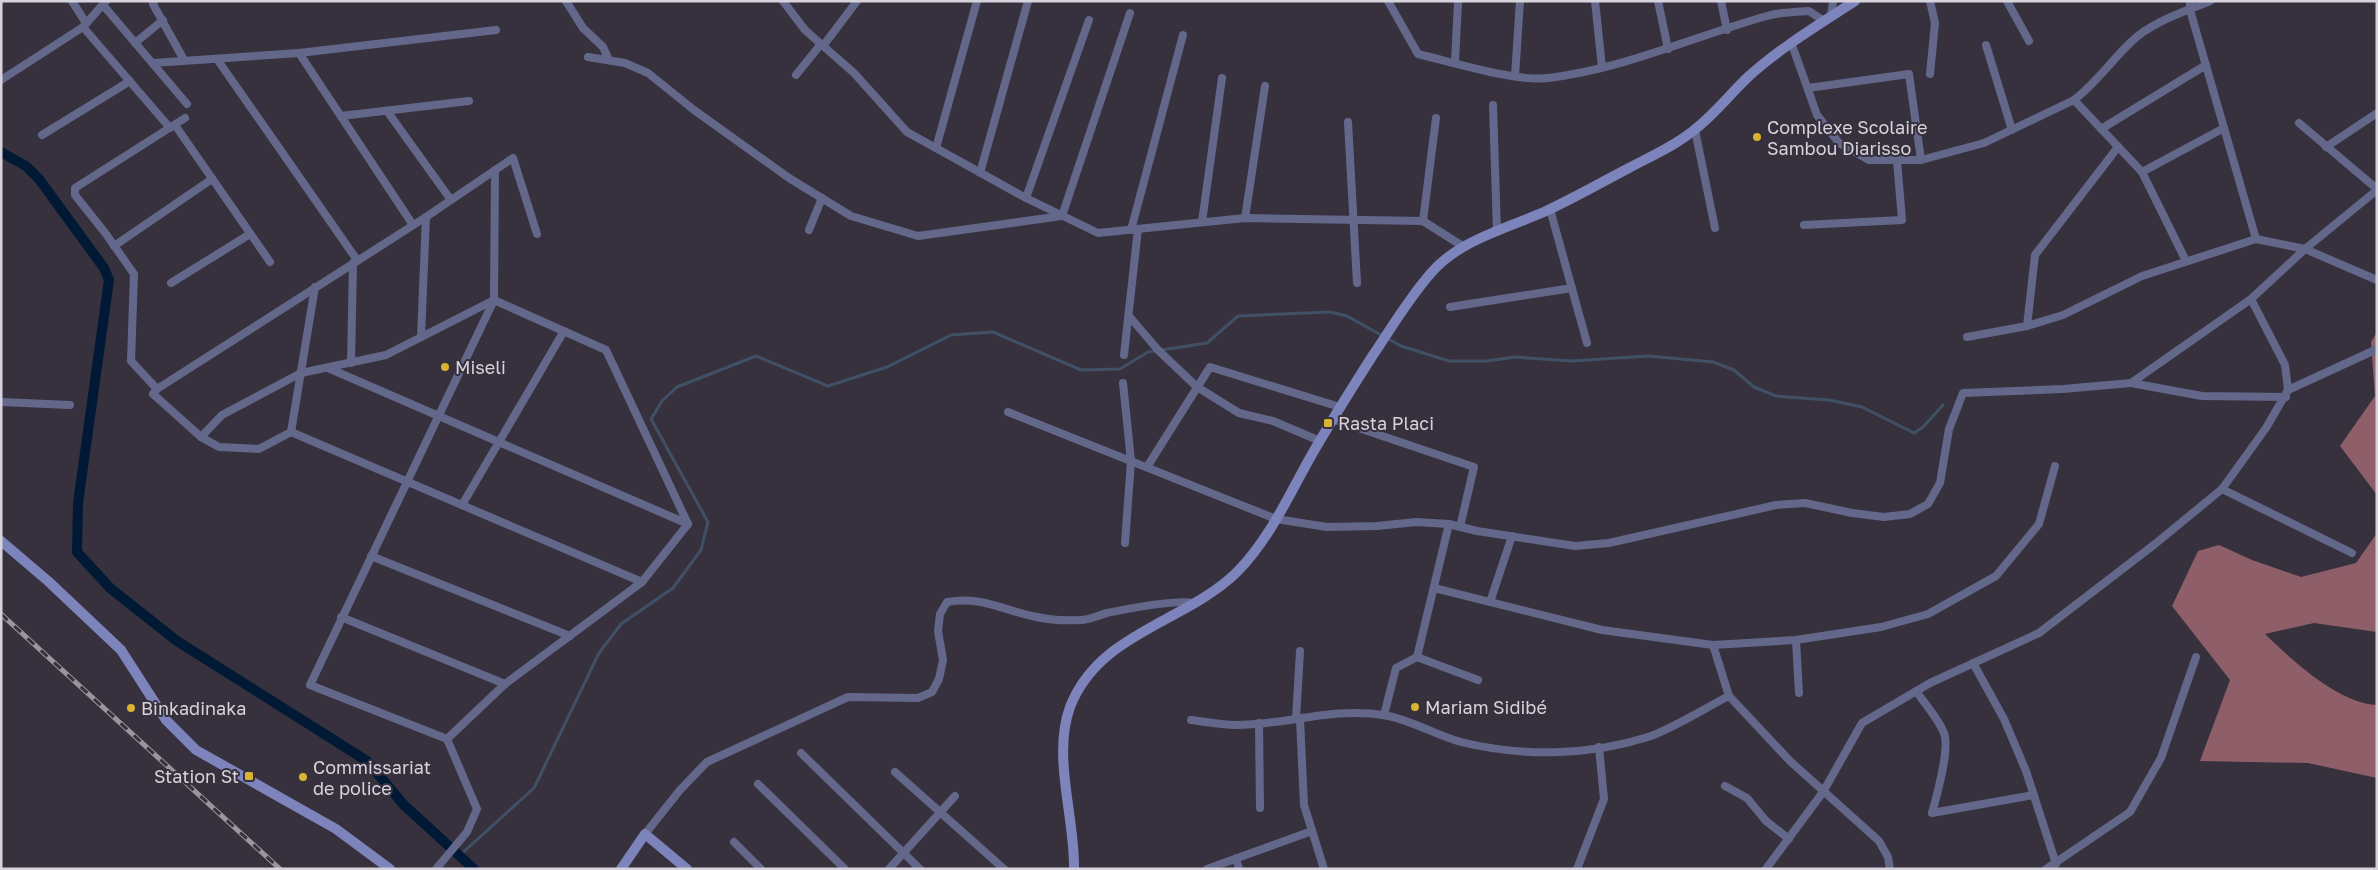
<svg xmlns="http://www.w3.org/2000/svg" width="2378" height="870" font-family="'Golos Text',sans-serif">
<rect width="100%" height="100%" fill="#37313e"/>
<!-- forest -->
<g fill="#8e5f69">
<path d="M2377,332V495L2340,446L2375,396L2371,342Z"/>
<path d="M2377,533V632L2314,623L2265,634C2292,660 2338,703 2377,705V778L2308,763L2200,761L2230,680L2172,606L2198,551L2219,545L2252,560L2301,577L2356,563Z"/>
</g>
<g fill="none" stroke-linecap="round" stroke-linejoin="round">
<!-- stream -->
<path stroke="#405166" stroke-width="3" d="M459,856L534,788L599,653L621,624L673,588L701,550L708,522L651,419L662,401L677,387L756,356L828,386L887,367L951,335L993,332L1081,370L1120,369L1148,352L1207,343L1238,316L1330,312L1347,316L1401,346L1449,361H1487L1515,357L1572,361L1648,356L1713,362L1734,370L1754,387L1776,396L1829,400L1862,407L1914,433L1923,427L1943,405"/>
<!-- canal -->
<path stroke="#001934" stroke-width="10" d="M1,152L26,166L39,179L104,268L109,280L78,503L77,552L110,588L177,641L367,761L404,805L474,869"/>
<!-- street -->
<g stroke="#63688b" stroke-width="8">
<path d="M72,1L86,23"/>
<path d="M154,1L153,4L184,60"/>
<path d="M566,1L583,28L603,47L609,60"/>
<path d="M783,1L805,30L854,73L907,132L1026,198L1098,233L1245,218L1423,221L1464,247"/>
<path d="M1388,1L1418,54C1453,62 1515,82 1548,78C1624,69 1695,36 1767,16C1780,12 1795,12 1809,11L1824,21"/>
<path d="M1595,1L1602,67"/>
<path d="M1658,1L1668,49"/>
<path d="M1721,1L1727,30"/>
<path d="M1930,1L1935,23L1930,74"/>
<path d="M2007,1L2029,41"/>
<path d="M2190,1V10L2256,239"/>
<path d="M103,5L187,104"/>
<path d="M1831,16L1833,1"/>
<path d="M83,27L170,128"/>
<path d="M1791,42L1817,115L1839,143L1869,160H1921L1984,143L2074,100L2142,172L2186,261"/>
<path d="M135,43L163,20"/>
<path d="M1986,45L2012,130"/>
<path d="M823,46L857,1"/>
<path d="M299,53L413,225"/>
<path d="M588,57L625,63L648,73L694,110L789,178L851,216L918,236L1062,216L1130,13"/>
<path d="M217,59L357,260"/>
<path d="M153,63L299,53L496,30"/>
<path d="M1455,63L1458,1"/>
<path d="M796,75L821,44"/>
<path d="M1515,76L1520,1"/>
<path d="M1,80L83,27L106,1"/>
<path d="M1808,88L1909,74L1921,160"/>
<path d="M2074,100C2096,83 2111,61 2131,42C2151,22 2184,12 2210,1"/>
<path d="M1493,105L1497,232"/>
<path d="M387,111L451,200"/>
<path d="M341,116L469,101"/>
<path d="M1348,122L1357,283"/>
<path d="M2299,123L2377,189"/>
<path d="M175,125L270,262"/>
<path d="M2101,129L2206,65"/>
<path d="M1695,130L1715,228"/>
<path d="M42,135L130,81"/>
<path d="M2326,147L2377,113"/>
<path d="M936,148L977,1"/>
<path d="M2142,172L2224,128"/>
<path d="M980,173L1028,1"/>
<path d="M1026,198L1089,20"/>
<path d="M1550,209L1587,343"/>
<path d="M1245,218L1265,86"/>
<path d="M1423,221L1436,118"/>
<path d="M1202,222L1222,78"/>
<path d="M1804,225L1902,220L1897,160"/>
<path d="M809,230L822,198"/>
<path d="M1131,230L1183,35"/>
<path d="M114,246L212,179"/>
<path d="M171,283L250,234"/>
<path d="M1450,307L1572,288"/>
<path d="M1129,316L1158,350L1197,387L1239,413L1273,421L1320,441"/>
<path d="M2027,326L2035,255L2118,147"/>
<path d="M421,337L426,217"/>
<path d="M1967,337L2027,326L2063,315L2142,276L2256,239L2305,249L2377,280"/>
<path d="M1124,355L1138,229"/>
<path d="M351,363L353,263"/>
<path d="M328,368L688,524"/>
<path d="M1123,383L1131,461L1125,543"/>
<path d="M2131,383L2202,396L2286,397"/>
<path d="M157,389L131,361L134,274L106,234L75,195V188L185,118"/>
<path d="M2288,390L2375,350"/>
<path d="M1,402L70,405"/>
<path d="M1008,412L1276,519L1327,527L1377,526L1416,522L1449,524L1477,531L1575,546L1609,543L1776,505L1805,503L1852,513L1884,517L1910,514L1928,504L1940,483L1949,429L1963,393L2063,389L2131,383L2251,299L2305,249L2377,190"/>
<path d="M1332,419L1474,467L1460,527"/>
<path d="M291,432L259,449L219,447L201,437L153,394L157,389L426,217L513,158L537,234"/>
<path d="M291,432L642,582"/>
<path d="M291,432L315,287"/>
<path d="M201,437L222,415L301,373L386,355L494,300L495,170"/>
<path d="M1147,467L1210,367L1340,407"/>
<path d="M2222,489L2352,553"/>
<path d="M462,505L564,331"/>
<path d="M371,556L570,636"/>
<path d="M1434,588L1602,630L1713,645L1796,640L1881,627L1928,614L1996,576L2039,524L2055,466"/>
<path d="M1490,602L1512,536"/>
<path d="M341,617L505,684"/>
<path d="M1796,640L1799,693"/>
<path d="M1713,645L1729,696L1790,761L1879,841L1888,857L1890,869"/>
<path d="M1417,657L1478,680"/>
<path d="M1973,663L2004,719L2026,771L2056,864"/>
<path d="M1916,691C1925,704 1938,718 1944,733C1950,749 1937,795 1932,813L2034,795"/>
<path d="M1384,715L1396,668L1417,657L1449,524"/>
<path d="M1296,719L1300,651"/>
<path d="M1300,719L1304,805L1324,869"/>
<path d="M1191,720C1206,722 1222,725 1236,725C1286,725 1333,707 1383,715C1410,719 1435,735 1461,742C1522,757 1588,756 1648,737C1672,729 1705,708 1729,696"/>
<path d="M1259,723L1260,808"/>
<path d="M447,739L505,684L642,582L688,524"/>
<path d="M801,753L920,869"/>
<path d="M895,772L1004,869"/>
<path d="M758,784L845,869"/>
<path d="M1725,786L1747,798L1766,821L1789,839"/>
<path d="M645,834L680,790L707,762L848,697L918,698L932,692L939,679L943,660L938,631L940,614L947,602C980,596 1001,609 1032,616C1048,620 1065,621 1081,620C1090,620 1099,615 1107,613C1127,609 1175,599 1194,603"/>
<path d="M734,842L761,869"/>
<path d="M1236,858L1239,869"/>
<path d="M436,869L467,832L477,809L447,739L310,685L494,300L606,350L688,524"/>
<path d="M889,869L955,796"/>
<path d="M1207,869L1312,831"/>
<path d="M1577,869L1604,799L1599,747"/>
<path d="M1766,869L1823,792L1862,723L1930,683L2039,633L2155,544L2222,489L2266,428L2288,390L2285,365L2251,299"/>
<path d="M2046,869L2130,812L2161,758L2196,657"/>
</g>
<!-- secondary -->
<g stroke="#7d84bc" stroke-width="10">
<path d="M1,541L48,581L121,650L166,720L196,750L336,829L390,869"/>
<path d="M621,869L645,834L687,869"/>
<path d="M1074,869C1075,817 1052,757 1070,707C1099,632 1185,623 1237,572C1269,540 1289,495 1311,456C1331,421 1352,388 1373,355C1392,327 1409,298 1431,273C1459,240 1508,228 1546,211C1574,198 1602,182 1629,168C1651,156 1675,146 1694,130C1714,115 1730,94 1748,77C1780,48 1818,25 1855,1"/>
</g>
<!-- rail casing -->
<g stroke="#9a959f" stroke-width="5">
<path id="rail" d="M1,614L280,869"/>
</g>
<!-- rail -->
<use href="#rail" stroke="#37313e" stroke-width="3" stroke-dasharray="9" stroke-linecap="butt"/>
</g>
<!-- markers -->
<g fill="#d9b334" stroke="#37313e" stroke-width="2">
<circle cx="1757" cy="137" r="5"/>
<circle cx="445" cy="367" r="5"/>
<rect x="1323" y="418" width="10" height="10" rx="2.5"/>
<circle cx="1415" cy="707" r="5"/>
<circle cx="131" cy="708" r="5"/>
<rect x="244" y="771" width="10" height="10" rx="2.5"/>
<circle cx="303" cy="777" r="5"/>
</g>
<g text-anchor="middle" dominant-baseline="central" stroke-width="4" stroke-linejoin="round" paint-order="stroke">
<!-- poi labels -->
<g font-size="18" fill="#d7d3dc" stroke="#37313e" text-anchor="start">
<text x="1767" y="127">Complexe Scolaire<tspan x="1767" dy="21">Sambou Diarisso</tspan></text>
<text x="455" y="367">Miseli</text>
<text x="1338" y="423">Rasta Placi</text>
<text x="1425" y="707">Mariam Sidibé</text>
<text x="141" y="708">Binkadinaka</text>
<text x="313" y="767">Commissariat<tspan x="313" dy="21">de police</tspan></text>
<text x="239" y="776" text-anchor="end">Station St</text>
</g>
</g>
<!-- border -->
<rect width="2378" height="870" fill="none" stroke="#d7d3dc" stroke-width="5"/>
</svg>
